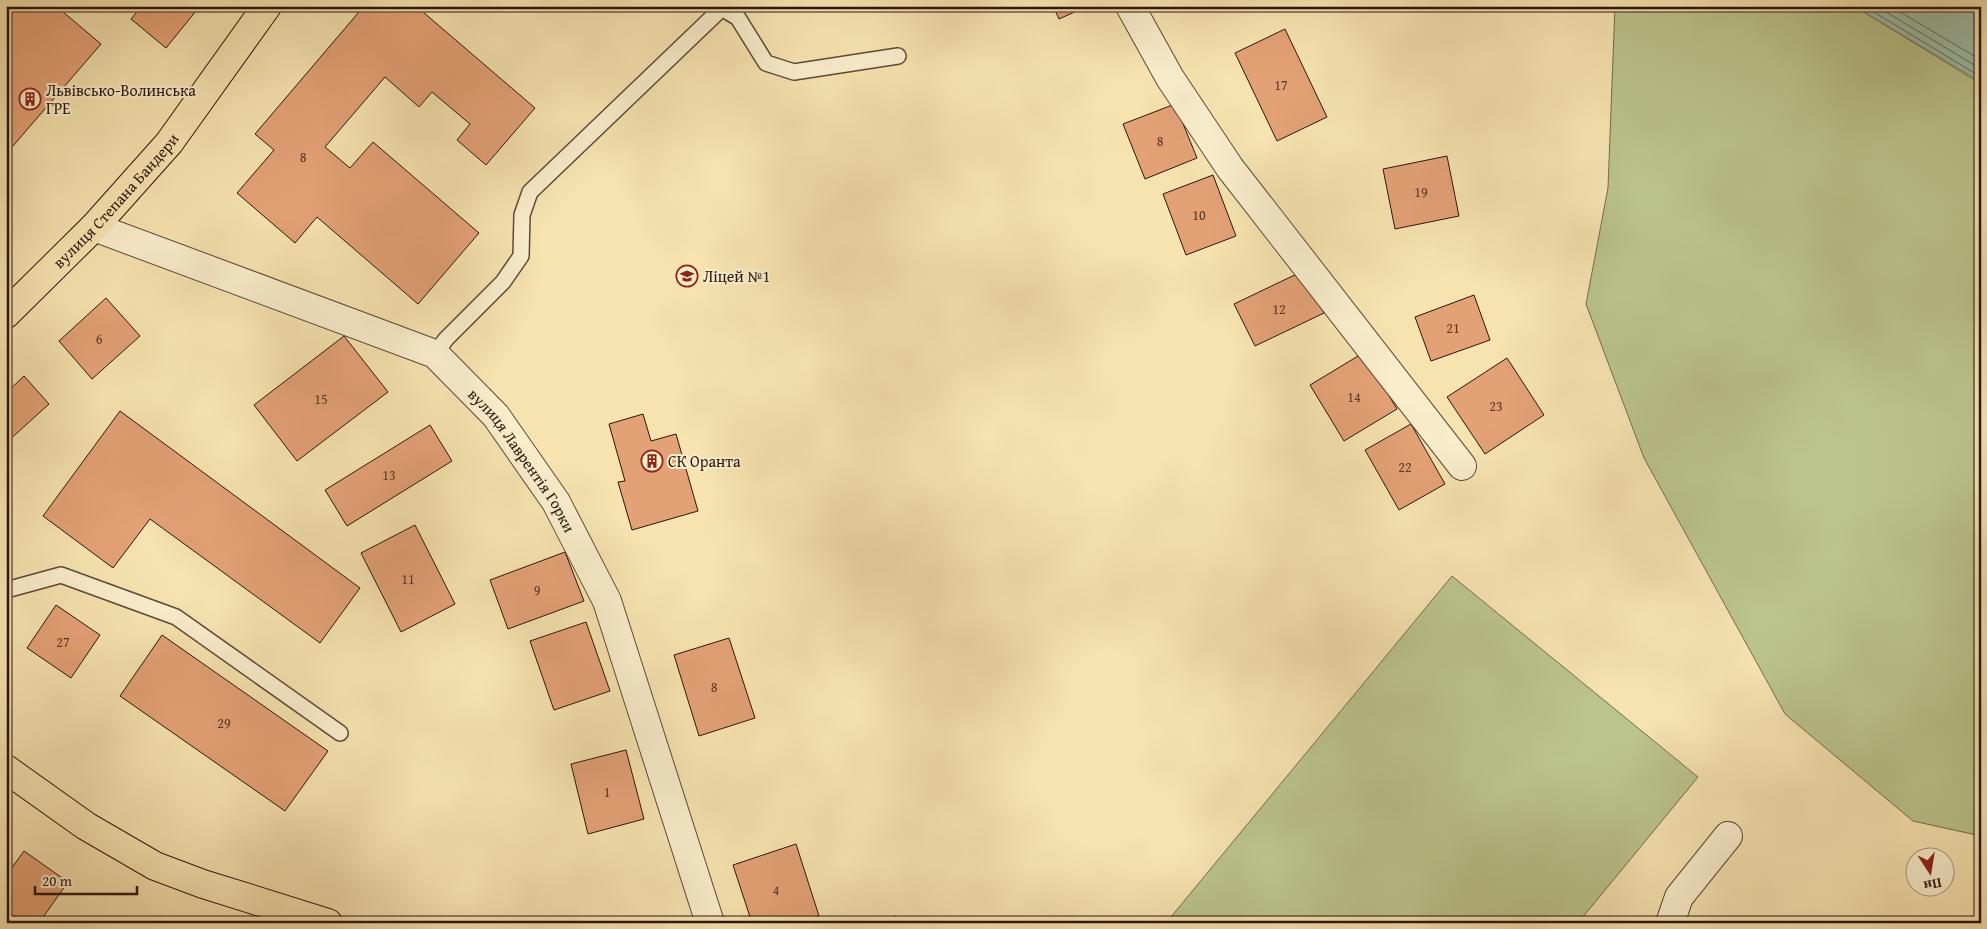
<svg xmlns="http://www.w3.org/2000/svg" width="1987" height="929" font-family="'Gentium Book Plus',serif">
<rect width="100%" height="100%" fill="#f6e3b0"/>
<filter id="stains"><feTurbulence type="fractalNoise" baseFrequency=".004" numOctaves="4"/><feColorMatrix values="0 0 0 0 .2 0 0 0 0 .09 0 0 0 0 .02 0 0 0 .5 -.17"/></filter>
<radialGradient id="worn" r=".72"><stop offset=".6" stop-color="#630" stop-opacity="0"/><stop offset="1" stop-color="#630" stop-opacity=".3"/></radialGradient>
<!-- green -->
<g fill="#bbc48c" stroke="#736c4c">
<path d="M1615,6H1854L1981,84V836L1913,821L1785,714L1644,458L1586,304L1608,188Z"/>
<path d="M1452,576L1698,777L1578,923H1166Z"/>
</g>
<!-- water -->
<path fill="#9dbeaa" stroke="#6f7a6b" d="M1854,6H1981V84L1974,78Z"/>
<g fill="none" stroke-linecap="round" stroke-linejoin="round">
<!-- shore -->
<g stroke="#646a5c" stroke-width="1">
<path d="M1864,6L1981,77"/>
<path d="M1876,6L1981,69"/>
<path d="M1890,6L1981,60"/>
</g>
</g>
<!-- building -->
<g fill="#e3a176" stroke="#2b150d">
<path d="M16,6H56L101,44L6,154V18Z"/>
<path d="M142,6H200L166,48L131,19Z"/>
<path d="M364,6H416L535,108L486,165L457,140L470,124L432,92L419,107L385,77L325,147L350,168L373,142L479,233L418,304L317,217L295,243L237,193L274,150L255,134Z"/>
<path d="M865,6H924V11L865,9Z"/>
<path d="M1053,6H1088L1059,19Z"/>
<path d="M1285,29L1327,117L1277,141L1235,53Z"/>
<path d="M1175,104L1197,158L1145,179L1123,124Z"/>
<path d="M1447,156L1459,216L1395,229L1383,169Z"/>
<path d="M1213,175L1236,236L1186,255L1163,194Z"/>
<path d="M1303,271L1324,313L1255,346L1234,304Z"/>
<path d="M1474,295L1490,340L1431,361L1415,317Z"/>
<path d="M106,298L140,336L92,379L59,341Z"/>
<path d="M344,336L388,392L297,461L254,405Z"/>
<path d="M1363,353L1397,409L1344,441L1310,385Z"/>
<path d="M1507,358L1544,415L1485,454L1447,397Z"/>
<path d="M24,376L49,404L6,443V393Z"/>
<path d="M120,411L360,588L320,643L150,519L113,568L43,516Z"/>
<path d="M643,414L651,441L676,434L698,511L632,530L618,482L625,481L609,424Z"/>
<path d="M1411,424L1445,484L1399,510L1365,450Z"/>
<path d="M430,425L452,461L347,526L325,490Z"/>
<path d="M415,525L455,604L401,632L361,553Z"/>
<path d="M565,552L584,601L508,629L490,580Z"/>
<path d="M56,605L100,635L71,678L27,648Z"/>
<path d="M586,622L610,691L554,710L530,641Z"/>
<path d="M162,635L328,751L285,811L120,696Z"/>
<path d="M729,638L755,718L699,736L674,655Z"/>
<path d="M626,750L644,819L588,834L571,764Z"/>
<path d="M796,844L819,916L797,923H752L733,865Z"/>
<path d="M24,851L68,882L39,923H24L6,910V876Z"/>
<path d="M895,916L901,923H887Z"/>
<path d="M1802,920L1803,923H1731Z"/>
</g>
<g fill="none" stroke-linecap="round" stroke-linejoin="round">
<!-- lane casing -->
<g stroke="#5e4836" stroke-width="18">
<g id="lane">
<path d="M435,354L446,339L503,282L521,256L522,215L530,192L722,8L738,18L766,63L794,72L898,56"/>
<path d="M6,590L61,575L176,617L340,733"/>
</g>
</g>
<!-- street casing -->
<g stroke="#5e4836" stroke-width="30">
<g id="street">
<path d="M1130,6L1170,78L1230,168L1462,466"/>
<path id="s1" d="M94,227L435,354L496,416L556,502L607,601L710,923"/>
<path d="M1670,923L1679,897L1728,836"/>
</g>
</g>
<!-- primary casing -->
<g stroke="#2b150d" stroke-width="30">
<g id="primary">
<path id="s2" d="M6,314L94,227L169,143L267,6"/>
<path d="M6,769L86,826L155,866L203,884L328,923"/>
</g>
</g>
<!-- lane -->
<use href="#lane" stroke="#f9edcc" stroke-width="15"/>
<!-- street -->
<use href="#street" stroke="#f9edcc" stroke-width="28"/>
<!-- primary -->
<use href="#primary" stroke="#f6e3b0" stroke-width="28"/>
</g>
<!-- icons -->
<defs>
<g id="building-ring" transform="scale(1.125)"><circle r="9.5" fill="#f9edcc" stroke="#8f2418" stroke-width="1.5"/><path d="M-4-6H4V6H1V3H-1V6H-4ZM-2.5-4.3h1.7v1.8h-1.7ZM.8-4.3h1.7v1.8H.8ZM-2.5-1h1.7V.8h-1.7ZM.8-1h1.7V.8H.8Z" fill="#8f2418"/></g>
<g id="school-ring" transform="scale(1.125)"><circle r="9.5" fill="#f9edcc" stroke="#8f2418" stroke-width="1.5"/><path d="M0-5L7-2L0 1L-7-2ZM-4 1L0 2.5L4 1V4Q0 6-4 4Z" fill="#8f2418"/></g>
</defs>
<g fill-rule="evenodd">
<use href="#building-ring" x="30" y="99"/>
<use href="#school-ring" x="687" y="276"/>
<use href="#building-ring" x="652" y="461"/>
</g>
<g text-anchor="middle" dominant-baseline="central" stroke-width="4" stroke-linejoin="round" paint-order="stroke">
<!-- number labels -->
<g font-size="14" fill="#593827">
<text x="1281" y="85">17</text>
<text x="1160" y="141">8</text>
<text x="303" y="157">8</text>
<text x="1421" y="192">19</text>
<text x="1199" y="215">10</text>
<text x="1279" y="309">12</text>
<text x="1453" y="328">21</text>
<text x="99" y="339">6</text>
<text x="1354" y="397">14</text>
<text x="321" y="399">15</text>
<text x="1496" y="406">23</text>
<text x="1405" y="467">22</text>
<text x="389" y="475">13</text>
<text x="408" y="579">11</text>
<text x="537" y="590">9</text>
<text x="63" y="642">27</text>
<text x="714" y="687">8</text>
<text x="224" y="723">29</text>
<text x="607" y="792">1</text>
<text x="776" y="890">4</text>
</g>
<!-- poi labels -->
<g font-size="16" fill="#2b150d" stroke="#f9edcc" text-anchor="start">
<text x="46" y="90">Львівсько-Волинська<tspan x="46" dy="18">ГРЕ</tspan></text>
<text x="703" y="276">Ліцей №1</text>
<text x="668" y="461">СК Оранта</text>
</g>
<!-- street labels -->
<g font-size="16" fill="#2b150d" stroke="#f9edcc">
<text stroke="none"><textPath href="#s2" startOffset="158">вулиця Степана Бандери</textPath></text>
<text stroke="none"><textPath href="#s1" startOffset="502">вулиця Лаврентія Горки</textPath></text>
</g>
</g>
<!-- margin -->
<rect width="1987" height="929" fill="none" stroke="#f6e3b0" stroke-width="25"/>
<rect x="8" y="8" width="1972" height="914" fill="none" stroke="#2b150d" stroke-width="2.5"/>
<rect x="12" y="12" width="1962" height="904" fill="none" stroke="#2b150d"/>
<!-- north arrow -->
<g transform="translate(1930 872) rotate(168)"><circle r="24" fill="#f9edcc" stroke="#a79780"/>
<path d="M0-4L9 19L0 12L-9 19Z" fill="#8f2418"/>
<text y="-8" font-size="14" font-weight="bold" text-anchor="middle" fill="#2b150d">Пн</text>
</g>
<!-- scale -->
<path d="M35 886v8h102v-8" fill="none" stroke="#2b150d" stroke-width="2.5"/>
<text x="42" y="886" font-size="15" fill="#2b150d" stroke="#f9edcc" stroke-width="4" paint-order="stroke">20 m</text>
<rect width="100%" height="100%" filter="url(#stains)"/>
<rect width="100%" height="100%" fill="url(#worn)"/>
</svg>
